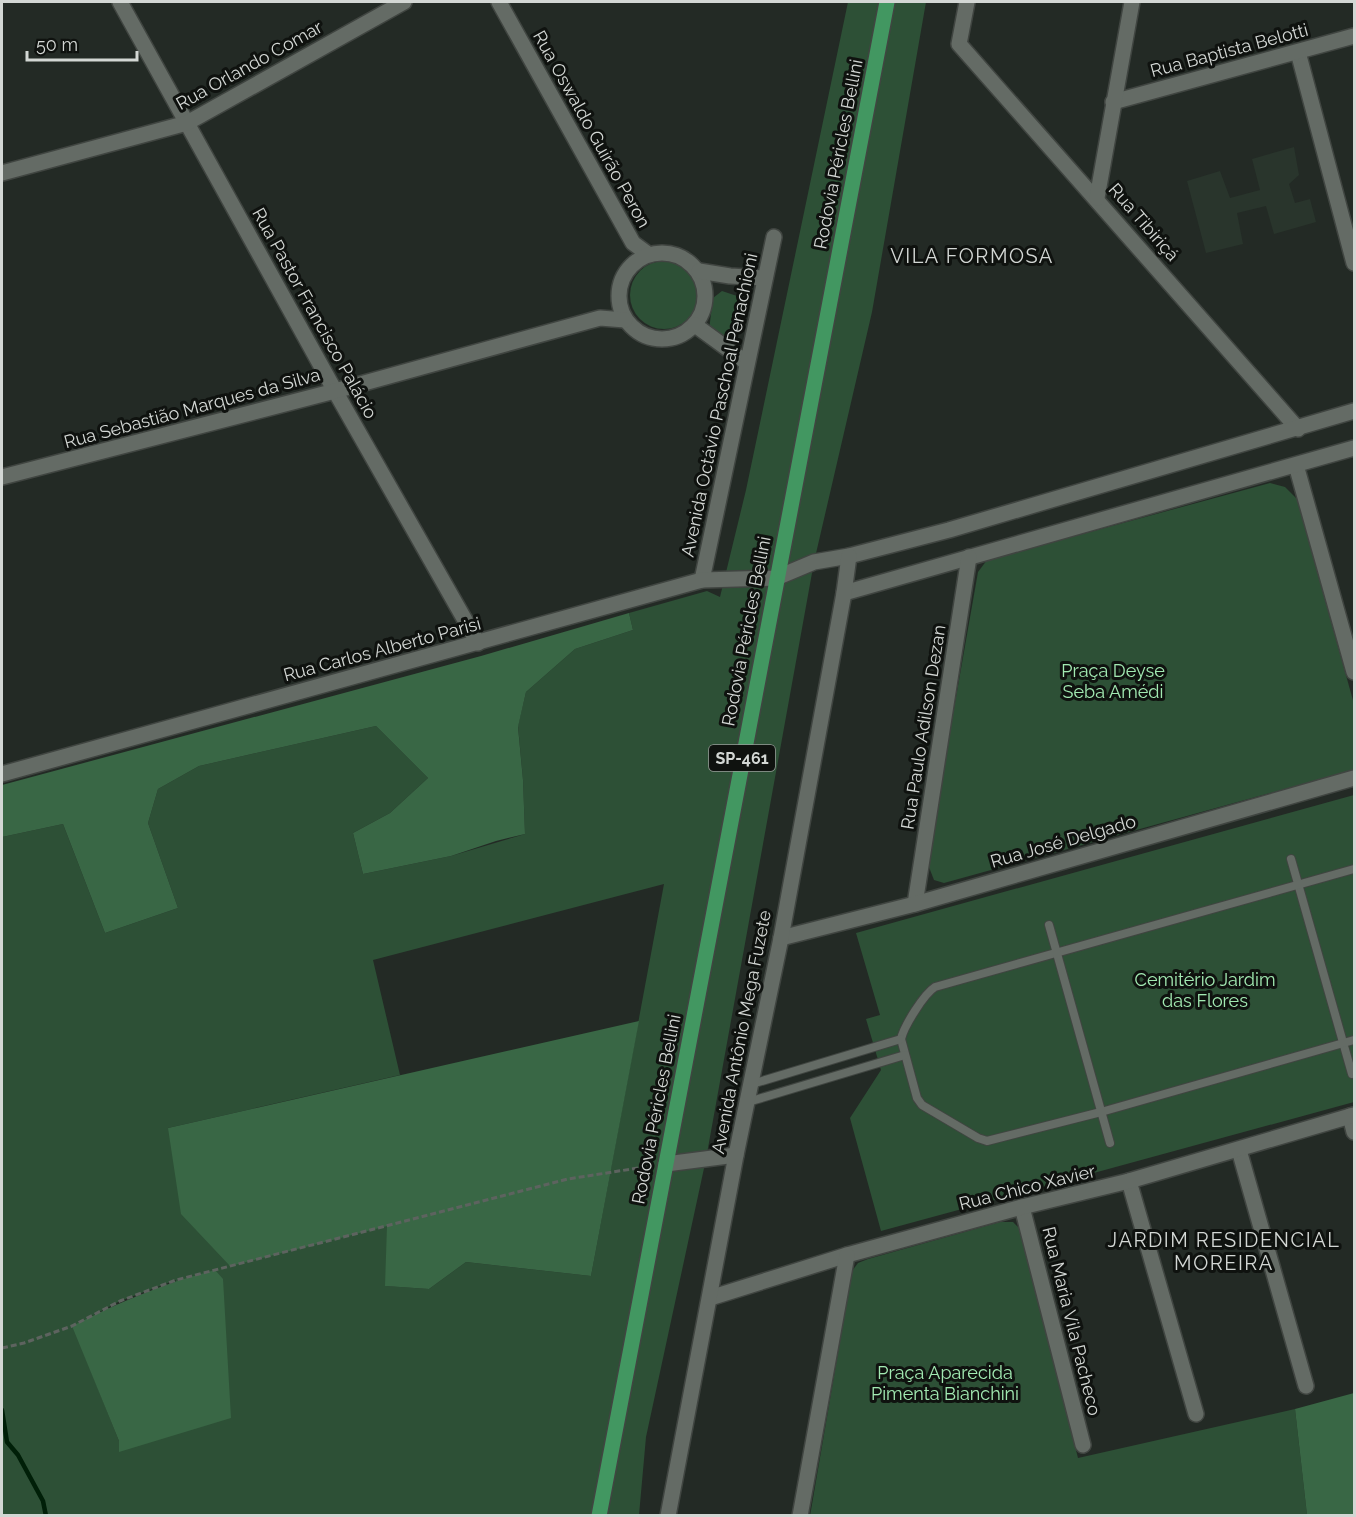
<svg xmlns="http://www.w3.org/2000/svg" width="1356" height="1517" font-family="Raleway,sans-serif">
<rect width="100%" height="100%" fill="#232a25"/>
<!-- built -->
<path fill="#29352c" d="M1294,147L1299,175L1289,184L1295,203L1310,199L1316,222L1274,234L1266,206L1237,213L1243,244L1206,253L1187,181L1220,171L1230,198L1260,190L1252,159Z"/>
<!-- green -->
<g fill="#2d5036" fill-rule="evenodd">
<path d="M848,2H926L872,312L814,562L706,1159L646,1437L639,1515H2V837L63,824L105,933L178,908L148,823L158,789L199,766L376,726L428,778L390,813L353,833L363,874L451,856L525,834L523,780L518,726L526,692L575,649L633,630L629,613L707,591L720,597L746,490ZM664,884L591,1276L466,1262L429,1289L386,1286L388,1226L168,1128L400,1075L373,960ZM176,1280L119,1451V1441L73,1326L120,1301Z"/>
<circle cx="664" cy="295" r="34"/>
<path d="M722,291L737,296L745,305C746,330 733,349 709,330L713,298Z"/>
<path d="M1270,483L1285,487L1297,499L1354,704V770L944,883L934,880L927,862L978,572L987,560Z"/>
<path d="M1354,795V1102L881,1231L850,1118L881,1070L866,1019L880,1015L856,933Z"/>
<path d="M1000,1222H1013L1020,1229L1078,1458L1295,1409L1307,1515L810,1516L852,1271L858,1263L868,1259Z"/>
</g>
<!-- forest -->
<g fill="#396745">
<path d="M629,613L633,630L575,649L526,692L518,727L523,780L525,834L496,841L451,856L363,874L353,833L390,813L428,778L376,726L199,766L158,789L148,823L178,908L105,933L63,824L2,837V785L481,656Z"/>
<path d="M639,1021L591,1276L466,1262L429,1289L385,1286L387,1226L230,1266L181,1214L168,1128Z"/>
<path d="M215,1270L223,1279L231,1418L119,1452V1441L72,1326C119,1302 165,1283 215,1270Z"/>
<path d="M1354,1393V1515H1307L1295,1409Z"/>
</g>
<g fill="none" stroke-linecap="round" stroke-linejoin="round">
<!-- stream -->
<path stroke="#001f08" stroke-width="4.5" d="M2,1410L7,1442L18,1455L43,1501L46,1516"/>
<!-- service casing -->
<g stroke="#404541" stroke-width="10">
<g id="service">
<path d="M1291,859L1352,1074"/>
<path d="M1354,869L935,987C924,994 904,1026 901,1039L917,1098L922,1105L978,1138L987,1141L1101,1112L1354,1040"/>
<path d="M1049,925L1110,1143"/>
<path d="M752,1084L901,1039"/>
<path d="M748,1102L905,1055"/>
</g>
</g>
<!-- minor casing -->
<g stroke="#404541" stroke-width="18">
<g id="minor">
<path d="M120,2L335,391L478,643"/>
<path d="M499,2L633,243L648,254"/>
<path d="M967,2L959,44L1298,429"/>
<path d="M1298,52L1354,263"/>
<path d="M1113,102L1354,36"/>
<path d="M2,173L187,123L404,2"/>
<path d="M1097,198L1132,2"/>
<circle cx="662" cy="296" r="43"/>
<path d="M699,271L730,276L765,278"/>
<path d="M695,325L747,363"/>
<path d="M1296,465L1354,672"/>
<path d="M2,477L335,391L600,318L625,320"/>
<path d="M702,580L774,237"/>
<path d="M844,593L1354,448"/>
<path d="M2,774L702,580L776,578L814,562L849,556L949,530L1354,411"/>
<path d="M915,904L969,557"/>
<path d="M781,938L915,904L1354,778"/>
<path d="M1350,1116L1354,1132"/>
<path d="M1239,1150L1306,1386"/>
<path d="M666,1164L736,1155"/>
<path d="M1129,1181L1196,1414"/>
<path d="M1022,1207L1083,1445"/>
<path d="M710,1298L847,1255L1022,1207L1129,1181L1354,1115"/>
<path d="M668,1516L736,1155L781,938L844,593L849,556"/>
<path d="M800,1516L847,1255"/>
</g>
</g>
<!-- primary casing -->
<g stroke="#404541" stroke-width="18">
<path id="primary" d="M599,1516L887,2"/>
</g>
<!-- path -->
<path stroke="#5d635f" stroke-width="3" stroke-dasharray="6 3" stroke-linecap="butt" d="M2,1348L24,1343L72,1326L120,1301L176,1280L568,1179L651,1166"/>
<!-- service -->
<use href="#service" stroke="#646b65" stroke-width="8"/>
<!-- minor -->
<use href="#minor" stroke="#646b65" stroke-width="15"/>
<!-- primary -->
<use href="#primary" stroke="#429761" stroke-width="15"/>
</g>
<g text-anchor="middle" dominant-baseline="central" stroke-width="6" stroke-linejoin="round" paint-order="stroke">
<!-- shield labels -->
<rect fill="#0f120f" stroke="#989c99" stroke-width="1.5" x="709" y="745" width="66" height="26" rx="4.5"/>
<g font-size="16" font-weight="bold" fill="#d3d7d4">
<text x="742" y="758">SP-461</text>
</g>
<!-- street labels -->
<g font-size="18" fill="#d3d7d4" stroke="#0f120f">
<text transform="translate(1229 50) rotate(-15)">Rua Baptista Belotti</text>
<text transform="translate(249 65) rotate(-29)">Rua Orlando Comar</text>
<text transform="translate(592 129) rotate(61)">Rua Oswaldo Guirão Peron</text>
<text transform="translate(838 154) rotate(-79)">Rodovia Péricles Bellini</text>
<text transform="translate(1144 222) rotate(49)">Rua Tibiriçá</text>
<text transform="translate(315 313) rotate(61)">Rua Pastor Francisco Palácio</text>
<text transform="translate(719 405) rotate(-78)">Avenida Octávio Paschoal Penachioni</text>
<text transform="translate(192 408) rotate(-15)">Rua Sebastião Marques da Silva</text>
<text transform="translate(746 631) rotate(-79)">Rodovia Péricles Bellini</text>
<text transform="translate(382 649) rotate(-15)">Rua Carlos Alberto Parisi</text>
<text transform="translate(923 727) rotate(-81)">Rua Paulo Adilson Dezan</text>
<text transform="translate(1063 841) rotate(-16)">Rua José Delgado</text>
<text transform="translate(741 1032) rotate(-79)">Avenida Antônio Mega Fuzete</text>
<text transform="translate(656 1109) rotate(-79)">Rodovia Péricles Bellini</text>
<text transform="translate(1027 1187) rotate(-14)">Rua Chico Xavier</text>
<text transform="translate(1072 1321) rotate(76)">Rua Maria Vila Pacheco</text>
</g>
<!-- park labels -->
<g font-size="18" fill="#a2eab2" stroke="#0f120f">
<text x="1113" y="670">Praça Deyse<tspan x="1113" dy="21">Seba Amédi</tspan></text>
<text x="1205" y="979">Cemitério Jardim<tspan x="1205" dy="21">das Flores</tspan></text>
<text x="945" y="1372">Praça Aparecida<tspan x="945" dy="21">Pimenta Bianchini</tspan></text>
</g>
<!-- neighbourhood labels -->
<g font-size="20" letter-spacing="1.5" fill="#d3d7d4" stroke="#0f120f">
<text x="972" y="256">VILA FORMOSA</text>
<text x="1224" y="1240">JARDIM RESIDENCIAL<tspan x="1224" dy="23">MOREIRA</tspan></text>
</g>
</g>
<!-- border -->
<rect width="1356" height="1517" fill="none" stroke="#d3d7d4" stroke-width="6"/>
<!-- scale -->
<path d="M27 51v9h110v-9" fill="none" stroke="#d3d7d4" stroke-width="3"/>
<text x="36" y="51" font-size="18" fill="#d3d7d4" stroke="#0f120f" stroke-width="4.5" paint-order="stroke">50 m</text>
</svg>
